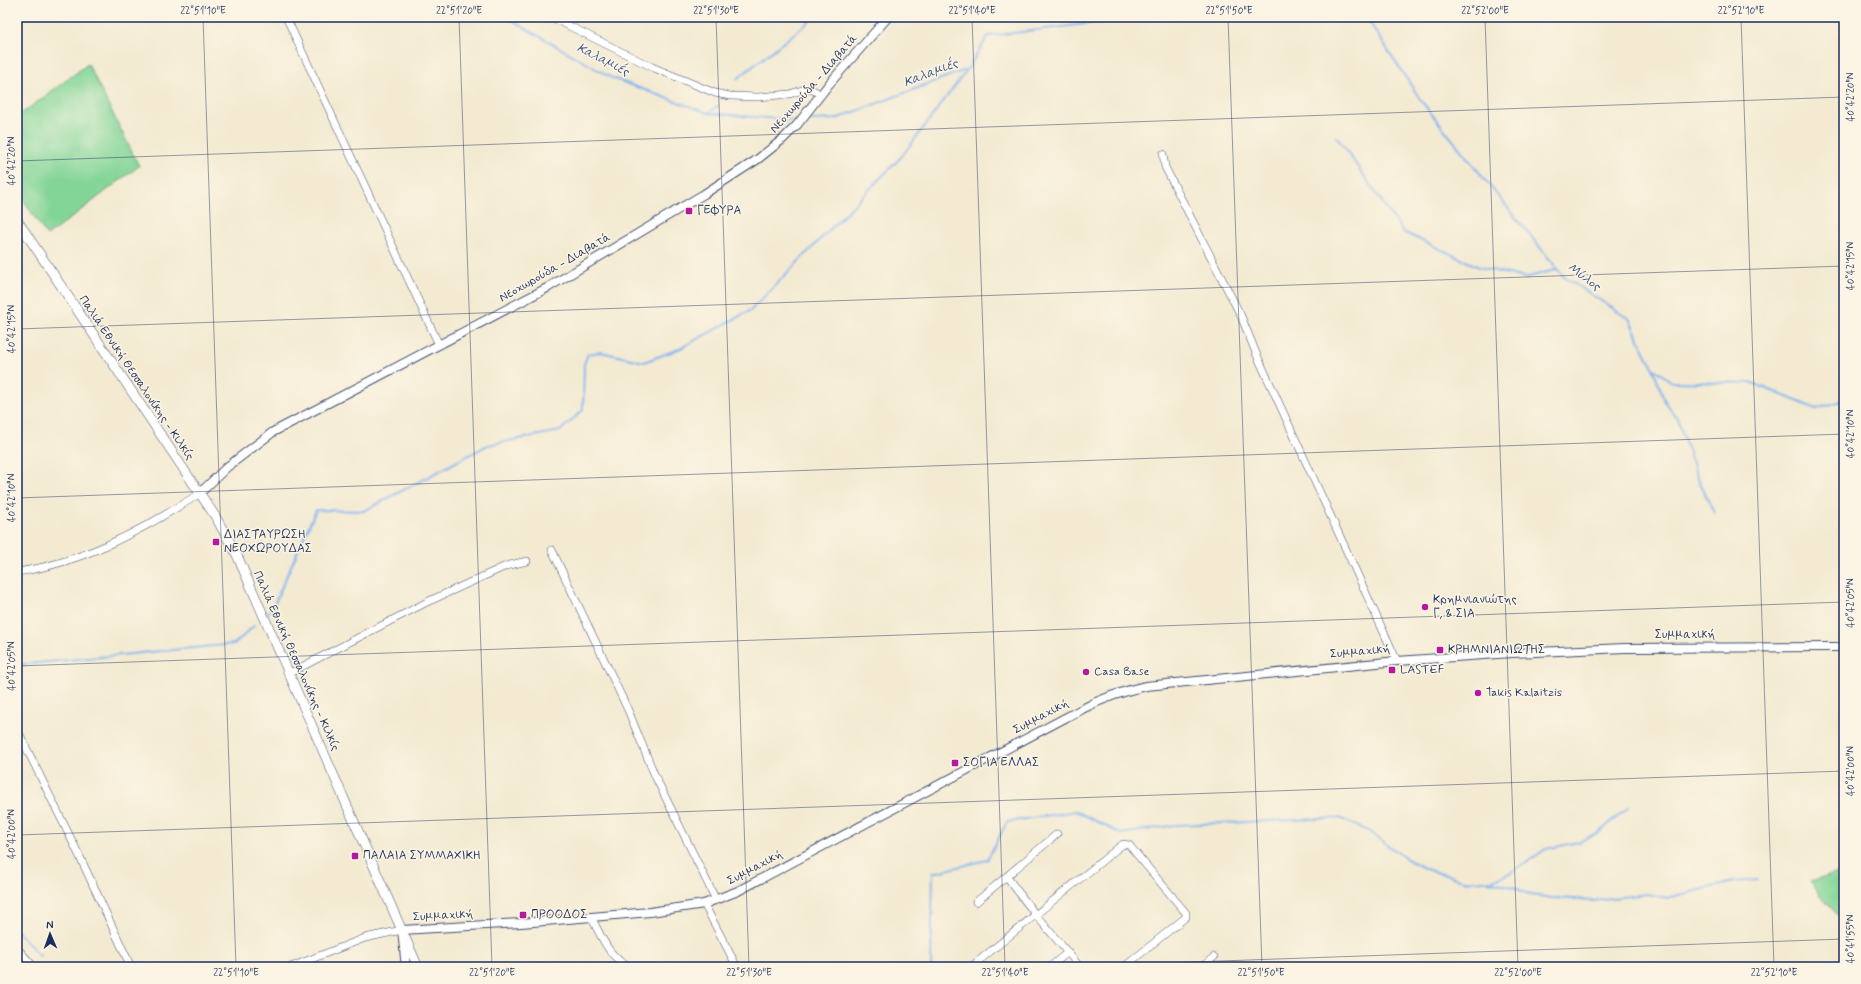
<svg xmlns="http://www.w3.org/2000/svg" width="1861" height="984" font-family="Mynerve,sans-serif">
<rect width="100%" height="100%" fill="#fcf5e5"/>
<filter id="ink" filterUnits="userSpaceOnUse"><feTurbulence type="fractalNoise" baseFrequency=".025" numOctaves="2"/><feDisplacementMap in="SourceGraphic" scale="8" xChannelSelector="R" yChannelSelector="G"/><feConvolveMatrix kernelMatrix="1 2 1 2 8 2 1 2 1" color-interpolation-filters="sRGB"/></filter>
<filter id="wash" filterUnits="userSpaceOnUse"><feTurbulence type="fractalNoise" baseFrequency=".012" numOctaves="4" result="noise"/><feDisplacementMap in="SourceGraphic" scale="16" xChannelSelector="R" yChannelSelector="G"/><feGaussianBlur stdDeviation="0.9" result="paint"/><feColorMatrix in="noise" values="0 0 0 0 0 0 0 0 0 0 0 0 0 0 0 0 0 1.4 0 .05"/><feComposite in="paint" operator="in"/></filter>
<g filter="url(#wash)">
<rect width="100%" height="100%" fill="#f3ead1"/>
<!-- green -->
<g fill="#83d597" stroke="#4f827a">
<path d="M88,64L139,166L47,236L17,190V117Z"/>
<path d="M1844,871V923L1810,882Z"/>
</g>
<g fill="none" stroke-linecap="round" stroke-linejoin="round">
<!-- stream -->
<g stroke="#84b5f0" stroke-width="2">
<path d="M506,17L612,78L708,113L791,120"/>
<path d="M1366,17L1422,102L1564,277L1629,319L1653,368L1672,382L1753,383L1816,409L1844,400"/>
<path d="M737,79L810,21L812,17"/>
<path d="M708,113L719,105"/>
<path d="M811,120L836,119L965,70"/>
<path d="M1337,137L1403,232L1479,267L1525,278L1558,269"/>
<path d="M1653,368L1666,404L1677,418L1698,478L1714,513"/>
<path d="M267,614L272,609L316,510L364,511L488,445L560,431L583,410L584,364L588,354L601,352L644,362L679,349L751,310L902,156L967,70L988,36L1142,17"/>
<path d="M17,665L234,644L254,626"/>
<path d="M1489,881L1513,887L1531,895L1552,898L1594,900L1647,894L1667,898L1733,882L1758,880"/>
<path d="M17,931L40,956"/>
<path d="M931,967L933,873L987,860L1007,822L1076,811L1121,834L1176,825L1340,818L1368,831L1405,858L1428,870L1467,881H1489L1510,873L1546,849L1578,842L1597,834L1629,807"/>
</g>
</g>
</g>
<g filter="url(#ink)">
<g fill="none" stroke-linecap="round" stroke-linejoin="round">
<!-- minor casing -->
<g stroke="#3b4b6f" stroke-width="8">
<g id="minor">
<path d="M286,17L439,345"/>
<path d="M551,17L652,67L715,93L730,96L758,97L790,94L805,89L813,90L821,95"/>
<path d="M1163,154L1165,167L1241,316L1256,353L1397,661"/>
<path d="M552,550L628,710L655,776L716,900"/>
<path d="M17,572C83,563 144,529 199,494"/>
<path d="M288,674L427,602L506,566L527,561"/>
<path d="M17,729L80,857L131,967"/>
<path d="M1007,877L1035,914L1080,967"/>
<path d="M976,902L1057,834"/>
<path d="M704,904L737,967"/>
<path d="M591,917C601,935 609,959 630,967"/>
<path d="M17,948L34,967"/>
<path d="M291,967L365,938L402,930"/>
<path d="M971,967L1123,844L1129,845L1186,913V917L1124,967"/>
<path d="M1050,967L1068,952"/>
<path d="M1202,967L1214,957"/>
</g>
</g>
<!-- tertiary casing -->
<g stroke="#3b4b6f" stroke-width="10">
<g id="tertiary">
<path d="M199,494L227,467L273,432L547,288L704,194L758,159L783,139L797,125L829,84L888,17"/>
<path d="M406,967L402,930L521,923L650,912L704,904L738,891L1082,709C1103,698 1123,691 1146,686L1397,661L1512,653L1625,648L1844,647"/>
</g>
</g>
<!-- secondary casing -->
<g stroke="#3b4b6f" stroke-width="10">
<path id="secondary" d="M17,220L215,516L236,553L418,967"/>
</g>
<!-- minor -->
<use href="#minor" stroke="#fff" stroke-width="7"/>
<!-- tertiary -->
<use href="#tertiary" stroke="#fff" stroke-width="8"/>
<!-- secondary -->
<use href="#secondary" stroke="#fff" stroke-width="9"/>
</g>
</g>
<!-- ticks -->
<path fill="none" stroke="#1b2f5e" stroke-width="1" stroke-opacity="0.45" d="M203,17L236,967M459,17L492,967M716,17L749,967M972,17L1005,967M1228,17L1262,967M1485,17L1518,967M1741,17L1774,967M17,161L1844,97M17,329L1844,266M17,498L1844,434M17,666L1844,602M17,835L1844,771M1050,967L1844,939"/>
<!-- markers -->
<g fill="#b5179e" stroke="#fcf5e5" stroke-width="1.5">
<rect x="685" y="207" width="8" height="8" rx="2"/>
<rect x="212" y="538" width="8" height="8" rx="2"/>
<circle cx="1425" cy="607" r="4"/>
<rect x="1436" y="646" width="8" height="8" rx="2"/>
<rect x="1388" y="666" width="8" height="8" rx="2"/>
<circle cx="1086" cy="672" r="4"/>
<circle cx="1478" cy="693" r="4"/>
<rect x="951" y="759" width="8" height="8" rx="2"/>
<rect x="351" y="852" width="8" height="8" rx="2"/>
<rect x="519" y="911" width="8" height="8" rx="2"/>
</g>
<g text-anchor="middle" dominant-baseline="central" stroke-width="3" stroke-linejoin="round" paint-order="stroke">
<!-- street labels -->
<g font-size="12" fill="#1b2f5e" stroke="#fcf5e5">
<text transform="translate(814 84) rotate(-49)">Νεοχωρούδα - Διαβατά</text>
<text transform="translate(555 268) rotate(-30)">Νεοχωρούδα - Διαβατά</text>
<text transform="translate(136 378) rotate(56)">Παλιά Εθνική Θεσσαλονίκης - Κιλκίς</text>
<text x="1685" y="635">Συμμαχική</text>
<text transform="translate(1360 652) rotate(-5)">Συμμαχική</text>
<text transform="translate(296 661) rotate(66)">Παλιά Εθνική Θεσσαλονίκης - Κιλκίς</text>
<text transform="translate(1041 717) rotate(-28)">Συμμαχική</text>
<text transform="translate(755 868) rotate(-28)">Συμμαχική</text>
<text transform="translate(443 916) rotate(-3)">Συμμαχική</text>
</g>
<!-- poi labels -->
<g font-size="12" fill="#1b2f5e" stroke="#fcf5e5" text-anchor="start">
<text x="697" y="211">ΓΕΦΥΡΑ</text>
<text x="224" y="535">ΔΙΑΣΤΑΥΡΩΣΗ<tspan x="224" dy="14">ΝΕΟΧΩΡΟΥΔΑΣ</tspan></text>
<text x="1433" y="600">Κρημνιανιώτης<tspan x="1433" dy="14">Γ, &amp; ΣΙΑ</tspan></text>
<text x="1448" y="650">ΚΡΗΜΝΙΑΝΙΩΤΗΣ</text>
<text x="1400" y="670">LASTEF</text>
<text x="1094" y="672">Casa Base</text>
<text x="1486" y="693">Takis Kalaitzis</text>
<text x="963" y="763">ΣΟΓΙΑ ΕΛΛΑΣ</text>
<text x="363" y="856">ΠΑΛΑΙΑ ΣΥΜΜΑΧΙΚΗ</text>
<text x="531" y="915">ΠΡΟΟΔΟΣ</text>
</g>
<!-- water labels -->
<g font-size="13" font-style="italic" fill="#3a578a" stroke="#fcf5e5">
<text transform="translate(603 60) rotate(27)">Καλαμιές</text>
<text transform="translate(931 73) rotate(-21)">Καλαμιές</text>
<text transform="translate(1584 277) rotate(37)">Μύλος</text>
</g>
</g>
<!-- margin -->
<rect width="1861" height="984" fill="none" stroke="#fcf5e5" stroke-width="44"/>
<!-- north arrow -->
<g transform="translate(50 934) rotate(358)" stroke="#fcf5e5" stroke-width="3" paint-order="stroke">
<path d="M0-3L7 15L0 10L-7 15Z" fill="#1b2f5e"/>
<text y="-6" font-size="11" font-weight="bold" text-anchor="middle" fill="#1b2f5e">N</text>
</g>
<rect x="22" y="22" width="1817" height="940" fill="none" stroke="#1b2f5e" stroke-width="1.5"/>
<g font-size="10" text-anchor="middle" fill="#1b2f5e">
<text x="203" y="14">22°51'10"E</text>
<text x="459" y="14">22°51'20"E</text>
<text x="716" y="14">22°51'30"E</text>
<text x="972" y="14">22°51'40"E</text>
<text x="1229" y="14">22°51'50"E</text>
<text x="1485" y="14">22°52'00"E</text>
<text x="1741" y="14">22°52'10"E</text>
<text transform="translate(1850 97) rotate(-90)" y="4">40°42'20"N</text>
<text transform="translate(11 161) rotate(-90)" y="4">40°42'20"N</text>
<text transform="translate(1850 266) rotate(-90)" y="4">40°42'15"N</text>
<text transform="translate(11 329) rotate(-90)" y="4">40°42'15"N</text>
<text transform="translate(1850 434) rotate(-90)" y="4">40°42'10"N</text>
<text transform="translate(11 498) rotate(-90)" y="4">40°42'10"N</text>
<text transform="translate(1850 603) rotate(-90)" y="4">40°42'05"N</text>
<text transform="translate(11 666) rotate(-90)" y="4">40°42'05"N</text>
<text transform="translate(1850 771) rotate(-90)" y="4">40°42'00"N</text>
<text transform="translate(11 834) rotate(-90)" y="4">40°42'00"N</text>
<text transform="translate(1850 939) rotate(-90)" y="4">40°41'55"N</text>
<text x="236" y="976">22°51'10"E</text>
<text x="492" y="976">22°51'20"E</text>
<text x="749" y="976">22°51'30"E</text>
<text x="1005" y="976">22°51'40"E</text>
<text x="1261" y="976">22°51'50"E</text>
<text x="1518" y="976">22°52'00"E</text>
<text x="1774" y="976">22°52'10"E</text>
</g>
</svg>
